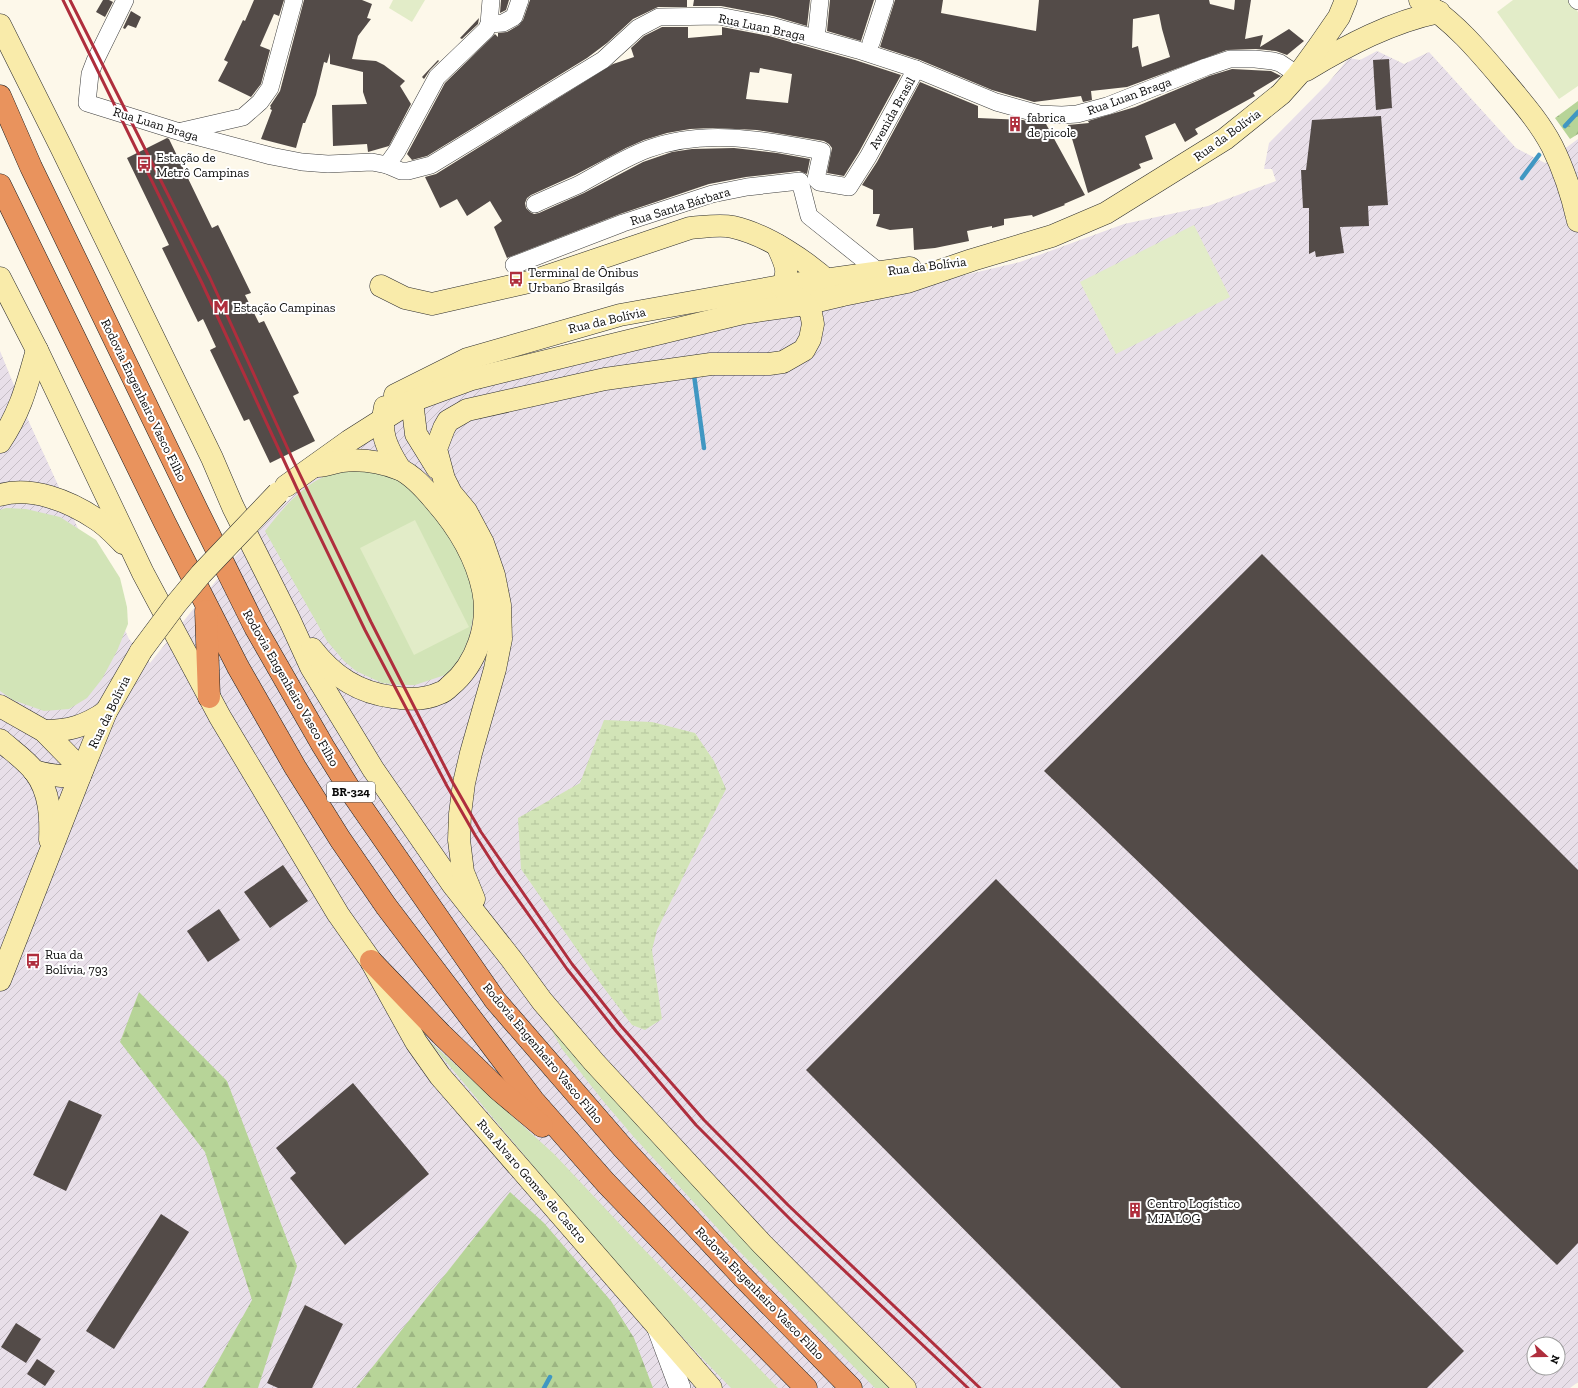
<svg xmlns="http://www.w3.org/2000/svg" width="1578" height="1388" font-family="'Zilla Slab',serif">
<defs>
<pattern id="industrial-furrows" width="10" height="10" patternUnits="userSpaceOnUse"><rect width="10" height="10" fill="#e8dfe9"/><path d="M-1 1l2-2M0 10L10 0M9 11l2-2" fill="none" stroke="#c6bec6"/></pattern>
<pattern id="forest-firs" width="22" height="20" patternUnits="userSpaceOnUse"><rect width="22" height="20" fill="#b7d498"/><path d="M5 1l3.5 6h-7zM16 11l3.5 6h-7z" fill="#9cb582"/></pattern>
<pattern id="wetland-marsh" width="20" height="14" patternUnits="userSpaceOnUse"><rect width="20" height="14" fill="#d2e4b7"/><path d="M1 5h8M5 5V1M11 12h8M15 12V8" fill="none" stroke="#b3c29c"/></pattern>
</defs>
<rect width="100%" height="100%" fill="#fdf8ea"/>
<!-- industrial -->
<path fill="url(#industrial-furrows)" fill-rule="evenodd" d="M1377,51L1404,64L1429,52L1516,148L1545,163L1578,139V1382L1570,1388H0V351L29,422L129,639L150,663L235,557L274,514L310,479L459,384L575,343L695,316L888,293L1020,262L1124,224L1208,206L1276,181L1272,169H1264L1269,143L1328,83L1349,58L1360,60ZM1534,1344H1558V1368H1534Z"/>
<!-- green -->
<g fill="#d2e4b7">
<path d="M352,466L399,476L438,518L457,551L470,577L475,608L469,638L463,652L455,665L445,675L415,685H400L382,683L356,671L344,661L327,641L265,531C292,497 309,478 352,466Z"/>
<path d="M6,508L26,509L60,517L96,540L120,578L127,607L128,624L117,651L102,679L87,698L69,709L44,711L13,700L0,691V510Z"/>
<path d="M546,1020L892,1388H875L731,1243L633,1136L604,1102L562,1049Z"/>
<path d="M426,1038L554,1154L633,1238L778,1388H731C623,1278 526,1156 426,1038Z"/>
</g>
<!-- forest -->
<g fill="url(#forest-firs)">
<path d="M1578,101V134L1570,139L1555,118Z"/>
<path d="M139,992L227,1081L297,1266L258,1388H203L252,1300L205,1152L120,1042Z"/>
<path d="M510,1192L544,1223L611,1301L634,1338L653,1388H356Z"/>
</g>
<!-- wetland -->
<path fill="url(#wetland-marsh)" d="M604,720L652,722L695,733L714,761L726,789L657,930L652,950L662,1019L645,1030L632,1025L601,984L521,869L518,818L580,783Z"/>
<!-- pitch -->
<g fill="#e2ecc8">
<path d="M393,0H425L412,22L389,8Z"/>
<path d="M1513,0H1569L1578,12V86L1559,99L1497,12Z"/>
<path d="M1194,225L1230,297L1116,354L1080,282Z"/>
<path d="M415,520L469,627L414,655L360,548Z"/>
</g>
<g fill="none" stroke-linecap="round" stroke-linejoin="round">
<!-- stream -->
<g stroke="#4097c2" stroke-width="4.5">
<path d="M1565,126L1578,112"/>
<path d="M1522,178L1539,155"/>
<path d="M694,375L704,448"/>
<path d="M544,1388L550,1377"/>
</g>
</g>
<!-- building -->
<g fill="#534b48" fill-rule="evenodd">
<path d="M103,0H109L113,2L105,17L96,12Z"/>
<path d="M254,0H284L279,16L274,14L260,46L270,50L261,84L251,97L218,81L228,62L224,60L243,20L245,21Z"/>
<path d="M304,0H362L372,4L367,18L371,19L358,36L352,59L376,61L384,65L405,81L400,86L411,104L389,146L368,152L367,144L333,146L332,105L367,104L363,92V72L330,64V53L327,63L324,62L316,95L305,123H303L296,148L261,139L272,110L270,109L271,107L270,106L280,91Z"/>
<path d="M501,0H509L506,10L500,13Z"/>
<path d="M530,0H687V7H658L633,19L607,43L587,58L427,156L412,160L407,154L445,83L495,34L498,37V33L507,32L519,25L523,20Z"/>
<path d="M694,0H810L807,26L773,16L721,6H693Z"/>
<path d="M830,0H874L861,41L827,31Z"/>
<path d="M895,0H943L941,13L1036,31L1039,0H1209L1210,4L1234,10L1235,0H1251L1245,39L1263,35L1260,47L1289,29L1304,41L1287,55L1276,51L1256,49L1227,50L1127,87L1091,91L1092,100L1083,102L1081,96L1034,102L992,90L920,60L880,47ZM1159,14L1162,29L1170,57L1142,67L1138,46L1132,48L1133,19Z"/>
<path d="M131,11L141,17L136,28L128,25L125,29L123,28Z"/>
<path d="M479,18L478,24L462,39L460,38Z"/>
<path d="M662,27H688V38L722,35V27L769,36L855,60L901,75L859,152L844,176L827,173L832,148L829,144L824,141L757,130L713,128L690,129L667,133L644,140L626,148L575,175L531,195L527,198L525,203L526,208L530,212L534,214L539,213L584,193L643,162L672,152L692,149L734,148L777,153L810,159L807,174L799,171L746,177L709,184L620,214L507,258L494,227L502,221L490,201L467,216L457,199L440,208L425,177L436,174L613,64L634,57L631,48L644,36ZM760,68L792,74L788,103L746,99L750,72L759,73Z"/>
<path d="M1389,59L1392,108L1376,110L1373,60Z"/>
<path d="M438,60L439,61L430,70L424,79L422,77Z"/>
<path d="M1232,69L1271,71L1281,76L1253,93L1255,96L1195,129L1198,134L1185,142L1175,123L1145,136L1153,159L1139,164L1141,168L1088,193L1068,125L1089,123L1088,121L1135,107L1209,76Z"/>
<path d="M920,82L978,106V118L1023,120L1036,124H1046L1085,195L1064,204L1065,205L1033,217L1032,215L1004,219V225L992,228V226L967,231L969,241L935,248L914,250L913,228L890,230L876,226L880,214H873V190L862,185L877,162Z"/>
<path d="M1381,116L1388,205L1368,206L1369,226L1340,227L1344,253L1316,257L1315,251L1309,254V208H1303L1301,170H1306L1312,120Z"/>
<path d="M167,138L169,139L212,228L218,225L251,293L245,295L259,323L264,321L299,393L293,396L315,441L270,463L249,419L244,421L210,350L216,347L203,319L198,322L162,248L169,245L127,158Z"/>
<path d="M1262,554L1578,870V1243L1557,1265L1044,771Z"/>
<path d="M283,865L308,901L270,928L244,892Z"/>
<path d="M996,879L1464,1351L1427,1388H1121L806,1070Z"/>
<path d="M219,909L240,940L208,962L187,931Z"/>
<path d="M353,1083L429,1174L345,1245L290,1178L296,1173L276,1148Z"/>
<path d="M69,1100L102,1115L66,1191L33,1175Z"/>
<path d="M161,1214L189,1232L114,1349L86,1331Z"/>
<path d="M305,1305L343,1324L312,1388H278L267,1383Z"/>
<path d="M16,1323L41,1339L26,1363L1,1347Z"/>
<path d="M37,1359L55,1371L45,1386L27,1374Z"/>
</g>
<g fill="none" stroke-linecap="round" stroke-linejoin="round">
<!-- minor casing -->
<g stroke="#3e3e3e" stroke-width="18">
<g id="minor">
<path d="M125,0L95,61L90,74L87,103L180,132L271,156L302,162L328,164L372,162L387,165L401,171H408L431,165L603,60L638,28L659,17L719,16L771,26L858,50L916,69L996,102L1039,114L1062,115L1077,114L1107,106L1206,67L1230,59H1255L1273,61L1280,63L1298,75"/>
<path d="M1577,0L1578,1"/>
<path d="M489,24L503,23L514,17L520,0"/>
<path d="M817,30L820,0"/>
<path d="M871,43L885,0"/>
<path d="M182,131L243,117L260,102L270,88L294,0"/>
<path d="M387,165L397,151L437,77L486,30L489,24L491,0"/>
<path d="M535,204C550,197 565,191 580,184C602,172 624,158 648,149C705,128 764,140 822,151L816,179L819,182L849,187L868,157L916,69"/>
<path d="M514,265L623,223L712,194L747,187L800,181L809,216L879,272"/>
</g>
</g>
<!-- tertiary casing -->
<g stroke="#3e3e3e" stroke-width="22">
<path id="tertiary" d="M658,1329L680,1388"/>
</g>
<!-- secondary casing -->
<g stroke="#2d2d2d" stroke-width="23">
<g id="secondary">
<path d="M1420,0C1457,23 1483,56 1511,89C1526,107 1541,125 1552,146C1564,170 1572,195 1578,221"/>
<path d="M0,25L61,147L212,458L233,507L290,621L311,667L373,769L453,885L512,960L542,1001L594,1062L762,1244L905,1388"/>
<path d="M1306,70C1348,45 1391,22 1439,12"/>
<path d="M0,278L37,350L143,573L220,717L338,914L371,961L416,1042L440,1076L711,1388"/>
<path d="M381,286L405,298L432,304L533,281L690,228C704,227 720,224 733,227C768,235 808,262 833,286"/>
<path d="M395,395L467,359L620,315L781,286L910,268"/>
<path d="M412,401L416,434L437,468"/>
<path d="M385,407C379,432 386,447 400,469"/>
<path d="M0,442C21,411 27,385 37,350"/>
<path d="M286,486L349,441L412,401L472,379L743,313L805,304L843,295L907,282L972,260L1052,236L1106,213L1225,139L1281,94L1298,75L1319,46L1339,17L1346,0"/>
<path d="M0,495C32,486 69,501 96,519C106,525 115,535 123,543"/>
<path d="M312,649C333,676 358,693 393,697C409,700 425,700 440,693C444,692 447,689 450,686C477,664 490,624 483,590C476,557 457,526 435,501C425,489 413,475 399,469C381,462 360,459 342,461C334,462 326,466 318,466"/>
<path d="M0,706L44,731L82,770"/>
<path d="M44,731C69,731 85,726 106,712"/>
<path d="M0,740C11,750 26,760 35,772C50,792 51,817 50,840"/>
<path d="M34,771C50,776 64,777 80,776"/>
<path d="M474,899L463,872L459,840L460,814L464,783L471,753L495,669L501,639L500,605L494,575L483,543L466,511L451,493L444,479L436,449L444,428L448,421L467,410L605,379L711,364H769L783,362L804,350L810,339L813,324L811,313L805,304L781,286C792,273 783,259 777,245"/>
<path d="M0,980L80,776L106,712L141,651"/>
</g>
</g>
<!-- motorway casing -->
<g stroke="#1c1c1c" stroke-width="23">
<g id="motorway">
<path d="M0,96L31,167L198,512L255,627L323,746L354,796L495,1000L623,1148L739,1273L851,1388"/>
<path d="M0,185L165,523L238,667L295,767L340,839L386,906L533,1100L606,1183L684,1264L806,1388"/>
<path d="M206,611L209,697"/>
<path d="M371,961L441,1034L499,1090L542,1126"/>
</g>
</g>
<!-- minor -->
<use href="#minor" stroke="#fff" stroke-width="17"/>
<!-- tertiary -->
<use href="#tertiary" stroke="#fff" stroke-width="21"/>
<!-- secondary -->
<use href="#secondary" stroke="#f9ebaa" stroke-width="22"/>
<!-- motorway -->
<use href="#motorway" stroke="#e9935d" stroke-width="22"/>
<!-- rail -->
<g stroke="#af2e3d" stroke-width="3">
<path d="M63,0L202,283L305,506L365,630L447,786L475,835L499,873L567,969L616,1031L696,1125L792,1221L968,1388"/>
<path d="M70,0L210,278L292,458L371,622L453,783L481,832L572,964L621,1026L704,1120L788,1205L980,1388"/>
</g>
<!-- secondary-bridge casing -->
<g stroke="#2d2d2d" stroke-width="23" stroke-linecap="butt">
<path id="secondary-bridge" d="M141,651L176,604L201,574L278,493"/>
</g>
<!-- secondary-bridge -->
<use href="#secondary-bridge" stroke="#f9ebaa" stroke-width="22"/>
</g>
<!-- icons -->
<defs>
<g id="building-bare" transform="scale(1.2)"><path d="M-4-6H4V6H1V3H-1V6H-4ZM-2.5-4.3h1.7v1.8h-1.7ZM.8-4.3h1.7v1.8H.8ZM-2.5-1h1.7V.8h-1.7ZM.8-1h1.7V.8H.8Z" fill="#af2e3d" stroke="#fff" stroke-width="2.5" paint-order="stroke"/></g>
<g id="bus-bare" transform="scale(1.2)"><path d="M-5-6H5V4H4V6H2V4H-2V6H-4V4H-5ZM-3.5-4V0h7V-4ZM-3.5 1.2v1.5H-2V1.2ZM2 1.2v1.5H3.5V1.2Z" fill="#af2e3d" stroke="#fff" stroke-width="2.5" paint-order="stroke"/></g>
<g id="metro-bare" transform="scale(1.2)"><path d="M-5.5 5V-5H-3L0 0L3-5H5.5V5H3V-.5L0 4L-3-.5V5Z" fill="#af2e3d" stroke="#fff" stroke-width="2.5" paint-order="stroke"/></g>
</defs>
<g fill-rule="evenodd">
<use href="#building-bare" x="1015" y="124"/>
<use href="#bus-bare" x="144" y="164"/>
<use href="#bus-bare" x="516" y="279"/>
<use href="#metro-bare" x="221" y="307"/>
<use href="#bus-bare" x="33" y="961"/>
<use href="#building-bare" x="1135" y="1210"/>
</g>
<g text-anchor="middle" dominant-baseline="central" stroke-width="4" stroke-linejoin="round" paint-order="stroke">
<!-- shield labels -->
<rect fill="#fff" stroke="#545454" stroke-width="1" x="327" y="782" width="48" height="20" rx="3"/>
<g font-size="12" font-weight="bold" fill="#0b0b0b">
<text x="351" y="792">BR-324</text>
</g>
<!-- street labels -->
<g font-size="13" fill="#0b0b0b" stroke="#fff">
<text transform="translate(762 27) rotate(12)">Rua Luan Braga</text>
<text transform="translate(1129 96) rotate(-20)">Rua Luan Braga</text>
<text transform="translate(892 113) rotate(-61)">Avenida Brasil</text>
<text transform="translate(156 124) rotate(17)">Rua Luan Braga</text>
<text transform="translate(1227 135) rotate(-36)">Rua da Bolívia</text>
<text transform="translate(680 206) rotate(-17)">Rua Santa Bárbara</text>
<text transform="translate(927 266) rotate(-7)">Rua da Bolívia</text>
<text transform="translate(607 320) rotate(-13)">Rua da Bolívia</text>
<text transform="translate(144 400) rotate(64)">Rodovia Engenheiro Vasco Filho</text>
<text transform="translate(291 688) rotate(60)">Rodovia Engenheiro Vasco Filho</text>
<text transform="translate(109 712) rotate(-64)">Rua da Bolívia</text>
<text transform="translate(543 1053) rotate(50)">Rodovia Engenheiro Vasco Filho</text>
<text transform="translate(532 1181) rotate(49)">Rua Alvaro Gomes de Castro</text>
<text transform="translate(760 1293) rotate(46)">Rodovia Engenheiro Vasco Filho</text>
</g>
<!-- poi labels -->
<g font-size="13" fill="#0b0b0b" stroke="#fff" text-anchor="start">
<text x="1027" y="117">fabrica<tspan x="1027" dy="15">de picole</tspan></text>
<text x="156" y="157">Estação de<tspan x="156" dy="15">Metrô Campinas</tspan></text>
<text x="528" y="272">Terminal de Ônibus<tspan x="528" dy="15">Urbano Brasilgás</tspan></text>
<text x="233" y="307">Estação Campinas</text>
<text x="45" y="954">Rua da<tspan x="45" dy="15">Bolívia, 793</tspan></text>
<text x="1147" y="1203">Centro Logístico<tspan x="1147" dy="15">MJA LOG</tspan></text>
</g>
</g>
<!-- north arrow -->
<g transform="translate(1546 1356) rotate(111)"><circle r="19" fill="#ffffff" stroke="#9d9d9d"/>
<path d="M0-3L7 15L0 10L-7 15Z" fill="#af2e3d"/>
<text y="-6" font-size="11" font-weight="bold" text-anchor="middle" fill="#0b0b0b">N</text>
</g>
</svg>
